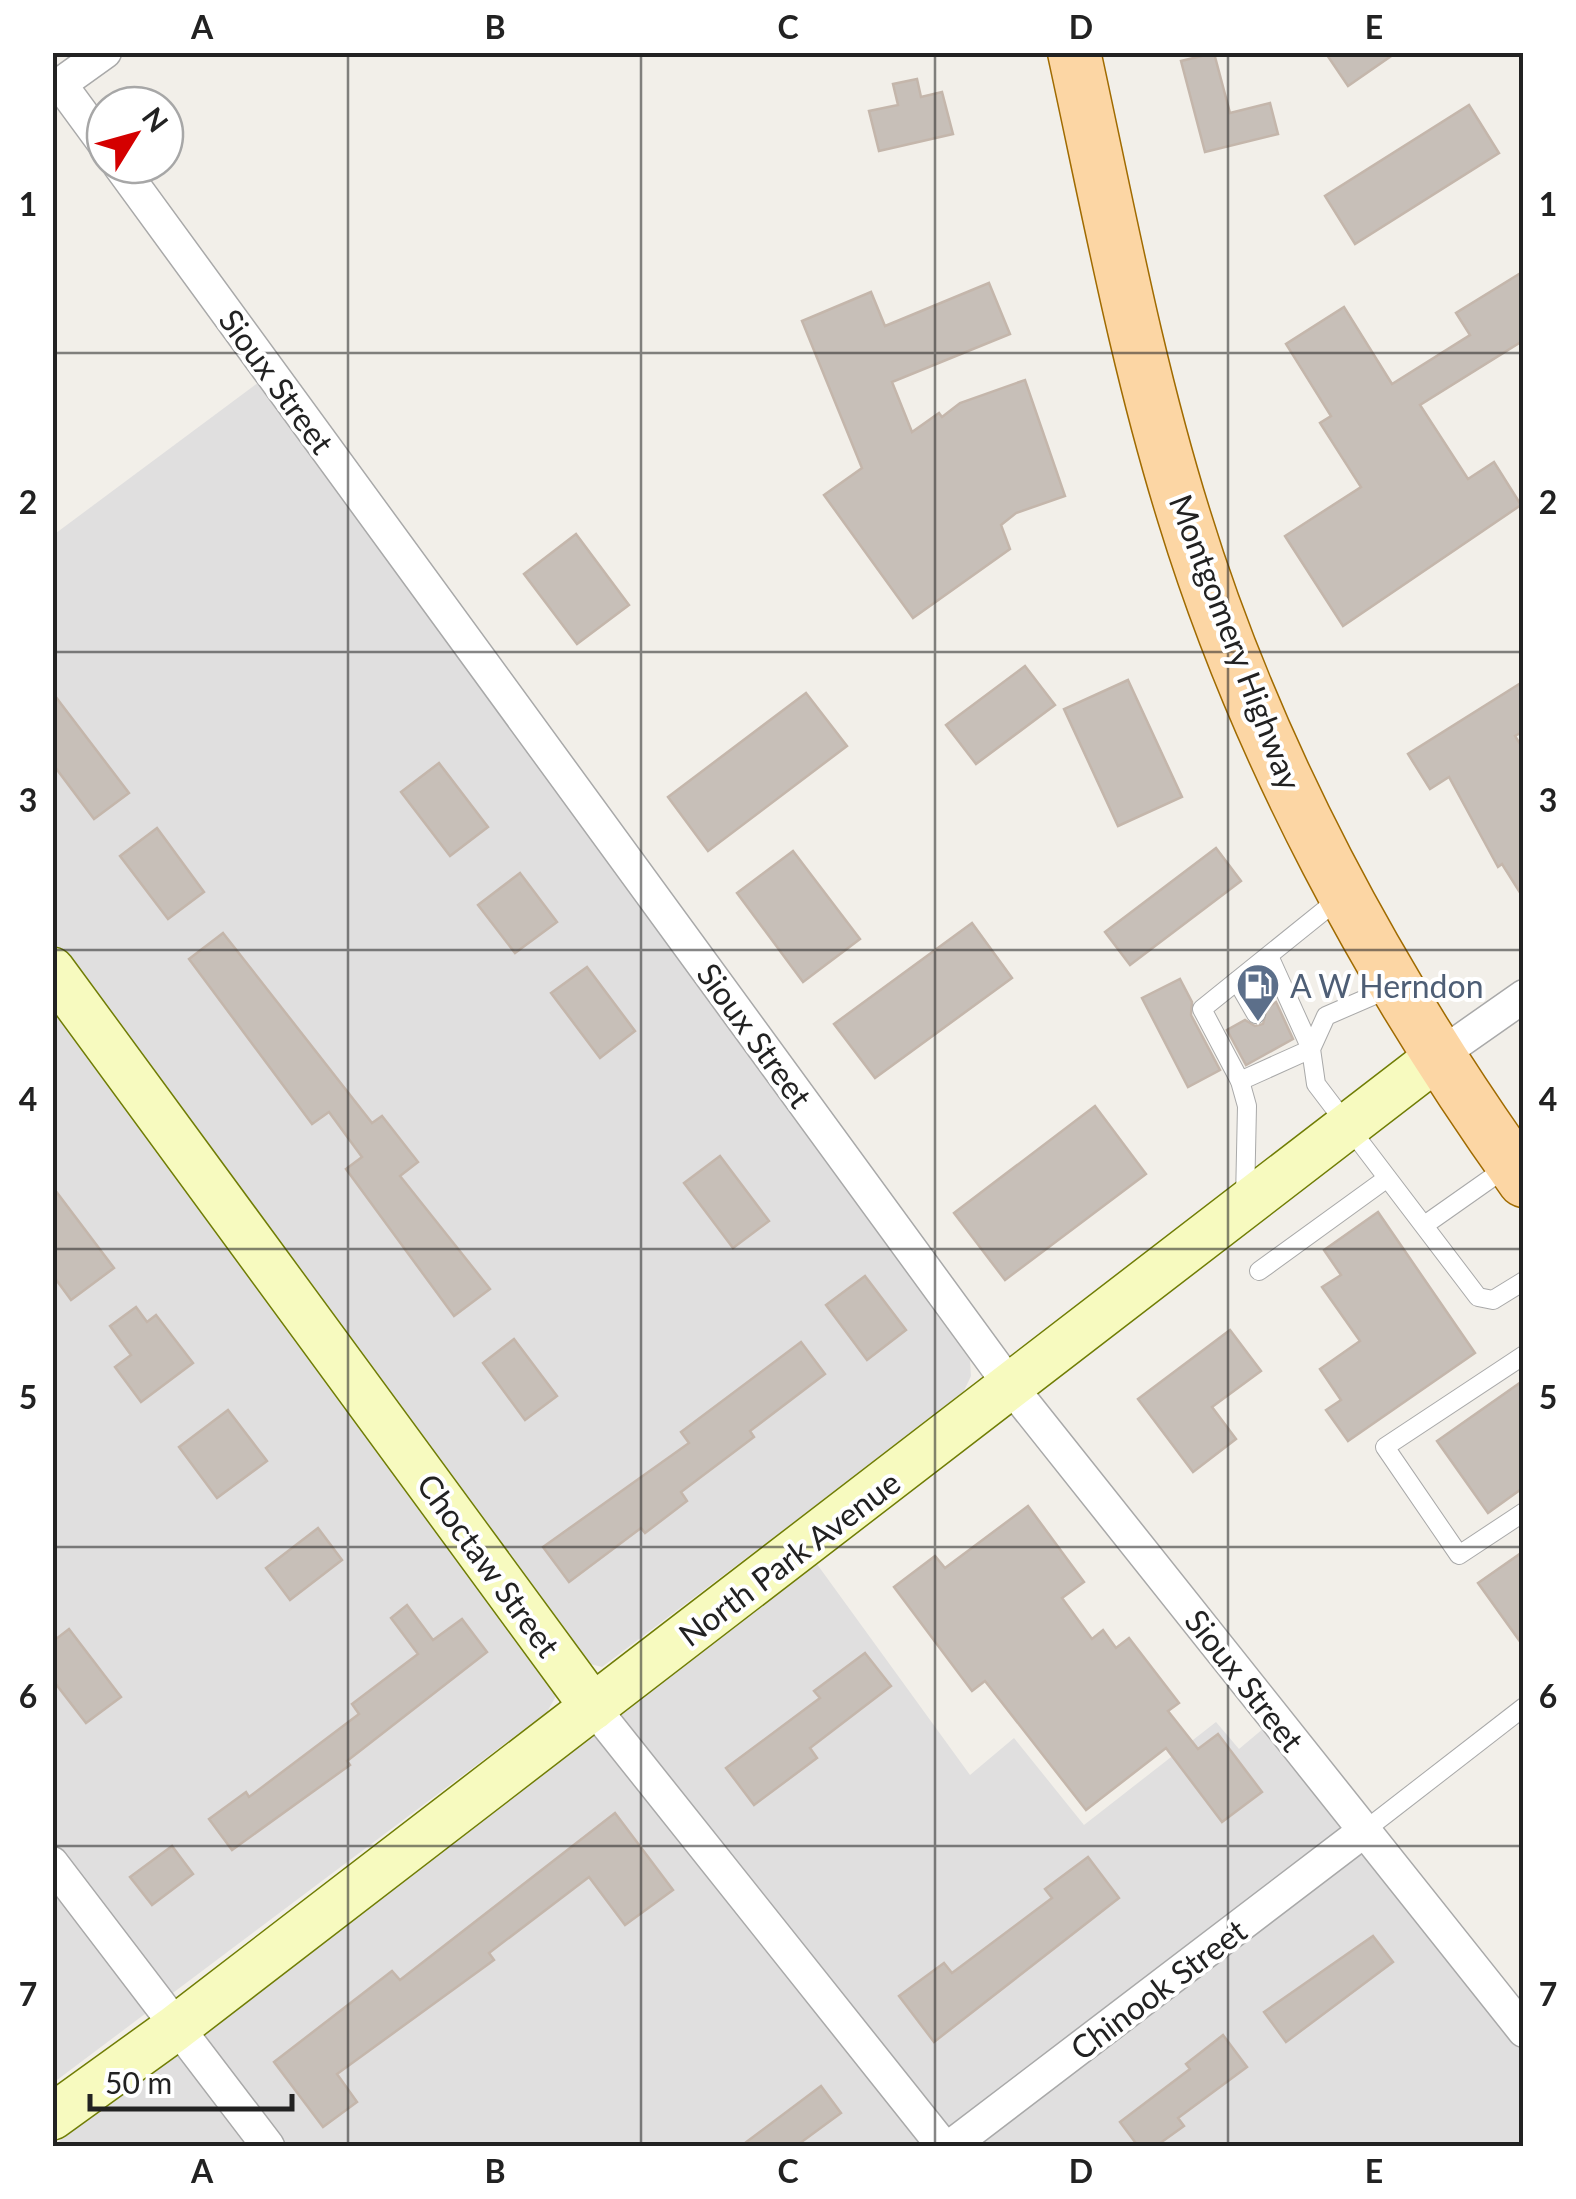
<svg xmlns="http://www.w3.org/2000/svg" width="1576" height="2199" font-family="Lato,sans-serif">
<rect width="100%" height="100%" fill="#f2efe9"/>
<!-- residential -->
<g fill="#e0dfdf">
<path d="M259,382L970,1360L971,1376L962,1395L602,1667L582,1662L53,940L52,536Z"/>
<path d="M52,1000L556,1686V1696L547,1712L53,2083Z"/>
<path d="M814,1560L970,1775L1014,1738L1084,1825L1216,1722L1239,1749L1264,1728L1523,2053V2146H53Z"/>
</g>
<!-- building -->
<g fill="#c7bfb8" stroke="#c4b6ab" stroke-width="2.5">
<path d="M1325,52H1397L1348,86Z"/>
<path d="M1214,53L1230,113L1270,103L1278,134L1205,152L1181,61Z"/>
<path d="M917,79L921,97L942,92L953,134L879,151L869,111L898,105L893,84Z"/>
<path d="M1469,105L1499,153L1355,244L1325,196Z"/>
<path d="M1524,271V340L1420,405L1468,479L1494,462L1521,505L1343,626L1285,536L1361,487L1320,423L1331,416L1286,344L1344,307L1392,384L1470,335L1456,313Z"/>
<path d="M989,283L1010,334L892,382L912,432L939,413L942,417L960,403L1025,380L1065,496L1016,513L1001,525L1010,549L913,618L824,495L862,468L802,321L871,292L885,326Z"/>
<path d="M576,534L629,605L577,644L524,574Z"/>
<path d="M1025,666L1055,705L976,764L946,725Z"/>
<path d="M1128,680L1182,797L1118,826L1064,709Z"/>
<path d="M1524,681V731L1515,736L1524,750V899L1502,864L1498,867L1449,777L1430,789L1408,754Z"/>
<path d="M52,692L129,793L94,819L52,763Z"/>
<path d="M806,693L847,746L708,851L668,797Z"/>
<path d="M439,763L488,827L450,856L401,792Z"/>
<path d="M157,828L204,892L168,919L120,856Z"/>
<path d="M1216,848L1241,881L1130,965L1105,932Z"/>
<path d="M793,851L860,939L803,982L737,893Z"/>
<path d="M520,873L557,922L515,953L478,905Z"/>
<path d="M972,923L1012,978L875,1078L834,1024Z"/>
<path d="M223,933L372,1123L382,1116L418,1162L400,1176L490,1289L454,1316L346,1169L362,1157L329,1112L312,1124L189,959Z"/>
<path d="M587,967L635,1031L600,1058L551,993Z"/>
<path d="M1180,979L1192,1002L1191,1015L1220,1070L1188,1087L1142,998Z"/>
<path d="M1276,1002L1293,1039L1246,1065L1227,1030L1245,1020L1255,1026L1263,1024L1267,1008Z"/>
<path d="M1095,1106L1146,1174L1005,1280L954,1213Z"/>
<path d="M720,1156L769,1221L733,1248L684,1183Z"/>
<path d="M52,1186L114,1268L71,1300L52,1274Z"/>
<path d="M1378,1212L1475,1353L1348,1441L1326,1410L1341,1400L1320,1369L1360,1341L1322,1287L1341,1275L1324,1250Z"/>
<path d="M865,1276L906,1330L867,1360L826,1305Z"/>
<path d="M136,1307L147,1322L156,1315L193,1363L141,1402L115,1367L131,1355L110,1326Z"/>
<path d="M1230,1330L1261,1371L1212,1407L1236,1439L1193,1472L1138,1399Z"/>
<path d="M514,1339L557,1396L525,1420L483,1363Z"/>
<path d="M801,1342L825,1374L750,1431L754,1437L681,1492L687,1501L645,1533L641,1528L569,1582L543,1547L689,1443L681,1432Z"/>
<path d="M1524,1380V1487L1488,1513L1437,1441Z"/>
<path d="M228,1410L267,1461L217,1498L179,1447Z"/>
<path d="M1028,1506L1084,1582L1062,1598L1092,1639L1103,1630L1116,1648L1129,1638L1179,1703L1168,1711L1198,1749L1218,1734L1262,1792L1222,1822L1166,1748L1086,1810L985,1681L972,1691L894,1587L935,1556L945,1568Z"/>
<path d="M318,1528L342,1560L290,1600L266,1568Z"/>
<path d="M1524,1551V1647L1478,1583Z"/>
<path d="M407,1605L433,1640L462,1619L487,1652L347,1761L350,1765L232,1850L209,1819L246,1792L249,1797L359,1714L352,1704L418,1654L391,1618Z"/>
<path d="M69,1629L121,1697L86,1723L52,1679V1642Z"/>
<path d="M865,1653L891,1686L810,1748L817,1758L754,1805L726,1768L820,1698L814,1691Z"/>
<path d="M615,1813L673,1890L625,1925L589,1877L489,1953L494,1960L337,2074L357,2102L323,2127L274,2062L392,1971L400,1980Z"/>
<path d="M172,1846L193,1874L152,1905L130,1877Z"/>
<path d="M1088,1857L1119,1898L934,2042L899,1996L944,1963L952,1973L1052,1898L1045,1889Z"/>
<path d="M1373,1936L1393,1962L1286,2042L1264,2012Z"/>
<path d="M1223,2035L1247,2067L1178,2118L1184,2126L1156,2146H1138L1120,2122L1190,2069L1186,2064Z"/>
<path d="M821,2086L841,2113L796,2146H741Z"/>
</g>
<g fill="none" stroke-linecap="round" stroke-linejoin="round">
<!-- lane casing -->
<g stroke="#a9a9a9" stroke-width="20">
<g id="lane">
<path d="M1237,981L1256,1014"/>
<path d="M1393,987L1326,1016L1311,1049L1316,1084L1478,1297L1493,1300L1524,1281"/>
<path d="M1240,1081L1311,1049L1269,956"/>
<path d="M1245,1199L1247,1106L1240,1081L1202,1009L1341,897"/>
<path d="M1426,1224L1507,1167"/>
<path d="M1259,1271L1386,1179"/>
<path d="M1524,1355L1385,1447L1459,1555L1524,1512"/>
<path d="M1364,1831L1524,1707"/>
</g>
</g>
<!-- street casing -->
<g stroke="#a9a9a9" stroke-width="35">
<g id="street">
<path d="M61,85L105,145"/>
<path d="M52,90L105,52"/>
<path d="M119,165L1012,1388L1524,2031"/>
<path d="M1440,1055L1524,996"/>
<path d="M593,1707L943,2146"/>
<path d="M52,1863L268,2146"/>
<path d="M951,2146L1364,1831"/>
</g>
</g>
<!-- secondary casing -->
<g stroke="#707d05" stroke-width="48">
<g id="secondary">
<path d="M52,970L593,1707"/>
<path d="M52,2117L174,2029L1440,1055"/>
</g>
</g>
<!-- primary casing -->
<g stroke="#a06b00" stroke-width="55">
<path id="primary" d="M1074,52C1108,208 1137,365 1184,516C1257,754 1380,980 1524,1181"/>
</g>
<!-- lane -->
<use href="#lane" stroke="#fff" stroke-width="18"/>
<!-- street -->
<use href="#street" stroke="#fff" stroke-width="32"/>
<!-- secondary -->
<use href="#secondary" stroke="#f7fabf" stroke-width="45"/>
<!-- primary -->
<use href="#primary" stroke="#fcd6a4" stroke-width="52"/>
</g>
<!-- grid -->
<path fill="none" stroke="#222" stroke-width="2.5" stroke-opacity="0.55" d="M348,52V2146M641,52V2146M935,52V2146M1228,52V2146M52,353H1524M52,652H1524M52,950H1524M52,1249H1524M52,1547H1524M52,1846H1524"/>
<!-- icons -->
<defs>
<g id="fuel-pin" transform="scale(2.25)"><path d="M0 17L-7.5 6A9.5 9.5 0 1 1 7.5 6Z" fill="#5c6f8a" stroke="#fff"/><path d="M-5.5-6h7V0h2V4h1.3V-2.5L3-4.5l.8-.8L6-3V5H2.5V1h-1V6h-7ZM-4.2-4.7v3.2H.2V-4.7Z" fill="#fff"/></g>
</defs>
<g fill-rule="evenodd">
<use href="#fuel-pin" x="1258" y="985"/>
</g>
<g text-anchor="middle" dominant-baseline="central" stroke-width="8" stroke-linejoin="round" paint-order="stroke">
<!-- street labels -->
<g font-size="32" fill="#222" stroke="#fff">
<text transform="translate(277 381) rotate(54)">Sioux Street</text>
<text transform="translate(1236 642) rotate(69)">Montgomery Highway</text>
<text transform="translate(755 1035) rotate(54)">Sioux Street</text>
<text transform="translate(789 1558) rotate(-37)">North Park Avenue</text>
<text transform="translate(489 1565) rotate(54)">Choctaw Street</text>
<text transform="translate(1245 1680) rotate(52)">Sioux Street</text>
<text transform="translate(1158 1989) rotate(-37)">Chinook Street</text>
</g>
<!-- service labels -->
<g font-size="32" fill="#4e5e75" stroke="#fff" text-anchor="start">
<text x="1290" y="985">A W Herndon</text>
</g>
</g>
<!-- border -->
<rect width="1576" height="2199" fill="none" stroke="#ffffff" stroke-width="110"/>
<!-- north arrow -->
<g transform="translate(135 135) rotate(53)"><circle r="48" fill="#ffffff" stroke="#a7a7a7" stroke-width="2.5"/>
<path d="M0-8L18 38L0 25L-18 38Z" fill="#d40000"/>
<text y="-15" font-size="28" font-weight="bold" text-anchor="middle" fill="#222222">N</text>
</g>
<!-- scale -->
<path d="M90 2094v15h202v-15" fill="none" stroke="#222222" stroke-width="5"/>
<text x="105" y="2094" font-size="30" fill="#222222" stroke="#ffffff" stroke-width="8" paint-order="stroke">50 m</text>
<rect x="55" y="55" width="1466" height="2089" fill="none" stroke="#222" stroke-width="4"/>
<g font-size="32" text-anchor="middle" font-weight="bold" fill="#222">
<text x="202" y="39">A</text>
<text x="495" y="39">B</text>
<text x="788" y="39">C</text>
<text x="1081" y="39">D</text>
<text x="1374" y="39">E</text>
<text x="28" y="216">1</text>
<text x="1548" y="216">1</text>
<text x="28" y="514">2</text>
<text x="1548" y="514">2</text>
<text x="28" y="812">3</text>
<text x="1548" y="812">3</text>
<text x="28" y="1111">4</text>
<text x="1548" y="1111">4</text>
<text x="28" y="1409">5</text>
<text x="1548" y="1409">5</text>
<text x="28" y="1708">6</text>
<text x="1548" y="1708">6</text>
<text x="28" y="2006">7</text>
<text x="1548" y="2006">7</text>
<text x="202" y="2183">A</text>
<text x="495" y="2183">B</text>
<text x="788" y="2183">C</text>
<text x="1081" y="2183">D</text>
<text x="1374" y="2183">E</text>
</g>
</svg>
